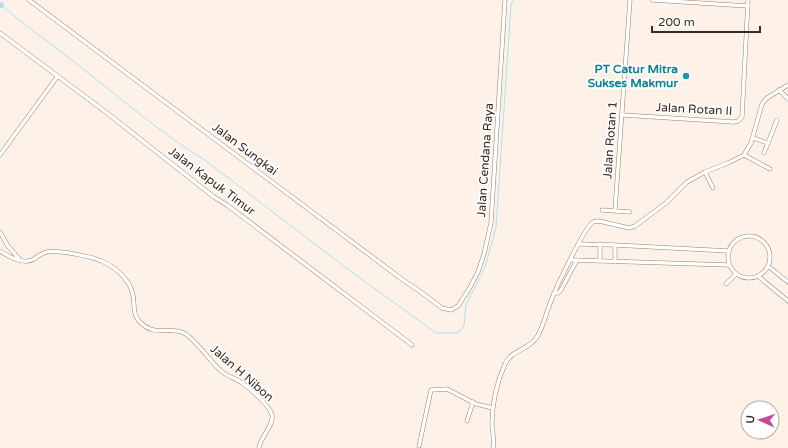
<svg xmlns="http://www.w3.org/2000/svg" width="788" height="448" font-family="'Varela Round',sans-serif">
<rect width="100%" height="100%" fill="#fef1e7"/>
<g fill="none" stroke-linecap="round" stroke-linejoin="round">
<!-- stream -->
<path stroke="#a8e3f3" stroke-width="1" d="M1,5C24,25 49,42 73,61C117,95 159,132 206,161L349,270L436,333H458L464,326L466,305L485,267L496,228L511,4L513,0"/>
<!-- river -->
<path stroke="#a8e3f3" stroke-width="6" d="M0,5H1"/>
<!-- minor casing -->
<g stroke="#9d806a" stroke-width="4.5">
<g id="minor">
<path d="M29,0L403,280L418,290L442,308L451,310L458,306L469,289L478,272L484,254L491,223L505,0"/>
<path d="M652,0L748,6"/>
<path d="M0,33L107,113L214,197L227,205L412,345"/>
<path d="M779,90L788,99"/>
<path d="M622,115L734,122L738,121L742,117L748,0"/>
<path d="M753,138L768,143"/>
<path d="M764,153L777,120"/>
<path d="M0,155L57,77"/>
<path d="M744,155L770,169"/>
<path d="M705,172L713,188"/>
<path d="M602,210L630,212"/>
<path d="M615,210L630,0"/>
<path d="M0,232L8,246L20,260"/>
<circle cx="749" cy="257" r="21"/>
<path d="M579,244L615,245L729,251"/>
<path d="M0,251C9,257 24,265 34,259C38,256 42,253 47,252C58,250 90,256 101,261C114,266 130,279 133,295C135,305 132,315 141,323C156,337 169,326 184,333C195,339 210,361 220,370C226,376 234,378 241,382C249,388 270,405 272,415C274,426 260,437 259,448"/>
<path d="M571,260L729,265"/>
<path d="M600,261V244"/>
<path d="M615,262V245"/>
<path d="M769,267L788,282"/>
<path d="M759,277L788,301"/>
<path d="M726,284L736,274"/>
<path d="M554,293H558L561,290L577,260"/>
<path d="M467,421L473,402"/>
<path d="M419,446L431,390L447,389L476,404L493,408"/>
<path d="M493,448C495,440 492,432 492,424C492,404 497,382 505,364C511,350 529,350 537,337C542,329 545,318 548,309C552,298 556,288 561,278C567,267 584,228 593,222C595,221 596,221 599,221L629,228L635,226L666,203L687,182L705,172L728,163L744,155L751,143L762,104L767,98L788,85"/>
</g>
</g>
<!-- minor -->
<use href="#minor" stroke="#fff" stroke-width="3.5"/>
</g>
<!-- markers -->
<circle fill="#0f9aa8" stroke="#fff" stroke-width="1.5" cx="686" cy="76" r="4"/>
<g text-anchor="middle" dominant-baseline="central" stroke-width="3.5" stroke-linejoin="round" paint-order="stroke">
<!-- culture labels -->
<g font-size="12" font-weight="bold" fill="#0d838f" stroke="#fff" text-anchor="end">
<text x="678" y="69">PT Catur Mitra<tspan x="678" dy="14">Sukses Makmur</tspan></text>
</g>
<!-- street labels -->
<g font-size="12" fill="#372b22" stroke="#fff">
<text transform="translate(694 109) rotate(3)">Jalan Rotan II</text>
<text transform="translate(610 140) rotate(-86)">Jalan Rotan 1</text>
<text transform="translate(245 149) rotate(37)">Jalan Sungkai</text>
<text transform="translate(485 160) rotate(-86)">Jalan Cendana Raya</text>
<text transform="translate(212 181) rotate(37)">Jalan Kapuk Timur</text>
<text transform="translate(242 373) rotate(41)">Jalan H Nibon</text>
</g>
</g>
<!-- north arrow -->
<g transform="translate(760 420) rotate(273)"><circle r="19" fill="#ffffff" stroke="#afaaa7"/>
<path d="M0-3L7 15L0 10L-7 15Z" fill="#c44a9c"/>
<text y="-6" font-size="11" font-weight="bold" text-anchor="middle" fill="#372b22">U</text>
</g>
<!-- scale -->
<path d="M652 26v6h108v-6" fill="none" stroke="#372b22" stroke-width="2"/>
<text x="658" y="26" font-size="12" fill="#372b22" stroke="#ffffff" stroke-width="3" paint-order="stroke">200 m</text>
</svg>
